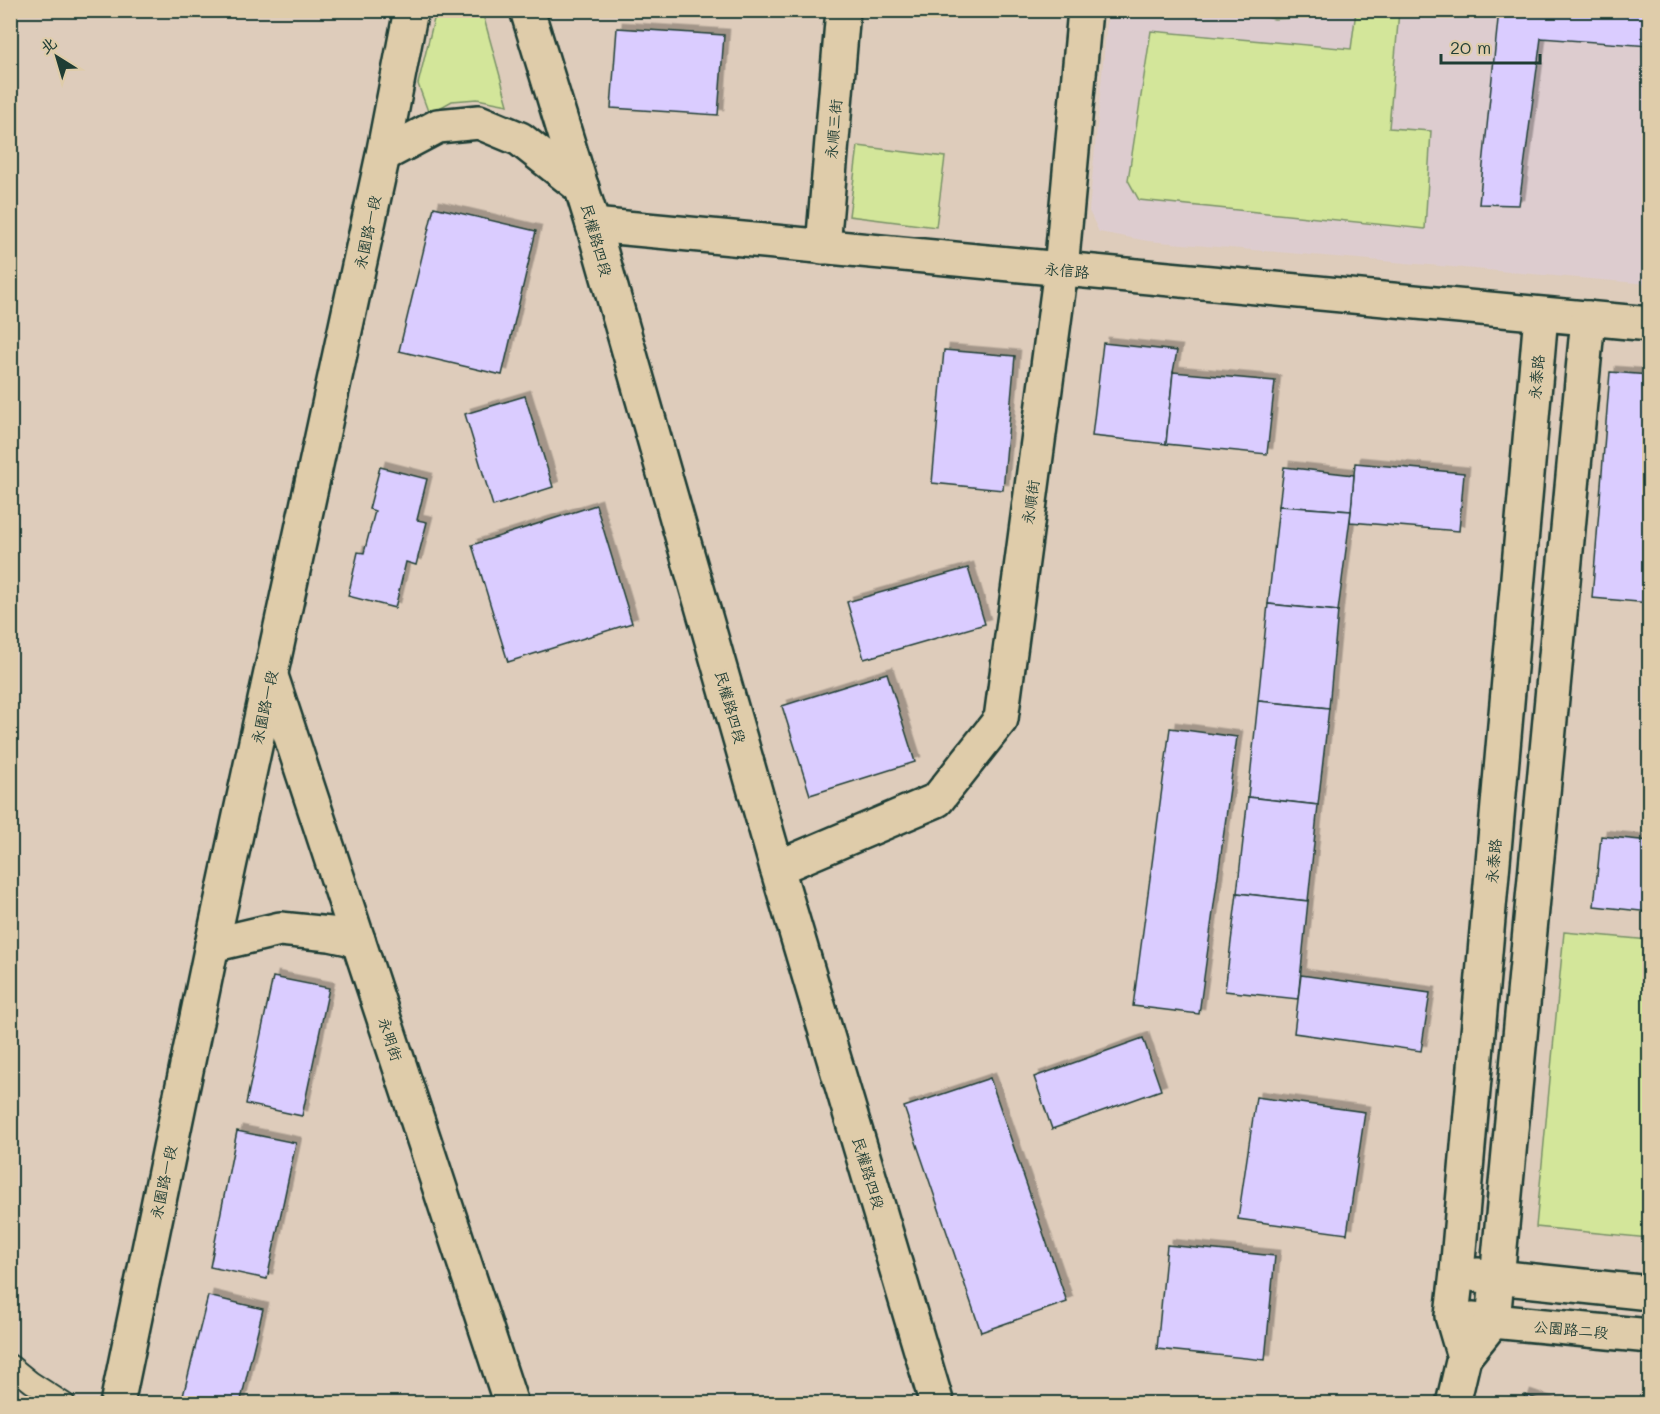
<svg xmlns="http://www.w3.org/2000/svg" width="1660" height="1414" font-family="Mali,'LXGW WenKai TC',sans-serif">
<defs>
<filter id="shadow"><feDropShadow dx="5.5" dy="-5.5" stdDeviation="0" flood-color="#0004"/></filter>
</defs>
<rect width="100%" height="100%" fill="#deccbb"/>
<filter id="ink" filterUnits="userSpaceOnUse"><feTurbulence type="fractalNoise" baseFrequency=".0167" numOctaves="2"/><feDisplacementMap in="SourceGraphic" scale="12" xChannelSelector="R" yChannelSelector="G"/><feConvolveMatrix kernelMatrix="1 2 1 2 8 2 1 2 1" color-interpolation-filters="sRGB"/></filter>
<g filter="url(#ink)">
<!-- built -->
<path fill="#ddcccf" d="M1108,11H1649V284L1148,241L1099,232L1089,211Z"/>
<!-- green -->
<g fill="#d3e69a" stroke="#799267" stroke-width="1.5">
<path d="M436,11H482L508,105L477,99L452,101L429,114L418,84Z"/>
<path d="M1241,11H1331L1318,17L1274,19Z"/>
<path d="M1356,11H1399L1389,128L1431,131L1425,229L1139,200L1128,180L1151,31L1351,49Z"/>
<path d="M858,146L945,157L936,227L849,216Z"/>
<path d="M1564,932L1649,940V1238L1536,1227Z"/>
</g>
<!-- building -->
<g fill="#daccff" stroke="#1f3d34" stroke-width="1.5" filter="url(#shadow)">
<path d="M1499,10H1650V46L1541,38L1519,205L1479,204Z"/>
<path d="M617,28L724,35L718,115L611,108Z"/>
<path d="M434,207L536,231L502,375L399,351Z"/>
<path d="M1103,343L1177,351L1173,372L1166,444L1092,436Z"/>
<path d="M944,350L1015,356L1003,490L932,483Z"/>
<path d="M1173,372L1275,381L1267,454L1166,444Z"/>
<path d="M1610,372L1650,375V603L1592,598Z"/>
<path d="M525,396L553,487L493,506L465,414Z"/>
<path d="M1355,463L1464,473L1459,531L1350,522Z"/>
<path d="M380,467L427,479L417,520L427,522L416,565L406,562L395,608L348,596L358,552L364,553L375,511L369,509Z"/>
<path d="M1284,467L1354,475L1351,511L1279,506Z"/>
<path d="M596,505L632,623L508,662L472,545Z"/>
<path d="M1279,506L1351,511L1338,611L1268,604Z"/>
<path d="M968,568L985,624L864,659L847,602Z"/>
<path d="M1268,604L1338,611L1329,708L1258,701Z"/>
<path d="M887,673L915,762L810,795L782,706Z"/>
<path d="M1258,701L1329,708L1318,805L1248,797Z"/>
<path d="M1170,728L1237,737L1199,1014L1133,1006Z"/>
<path d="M1248,797L1318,805L1308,901L1237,893Z"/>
<path d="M1601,836L1650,841V912L1594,906Z"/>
<path d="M1237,893L1308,901L1298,999L1225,991Z"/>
<path d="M1301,975L1430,993L1421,1051L1294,1033Z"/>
<path d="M273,977L329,988L302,1116L246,1104Z"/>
<path d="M1143,1038L1161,1090L1052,1129L1034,1077Z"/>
<path d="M990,1078L1067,1302L981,1332L904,1107Z"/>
<path d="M1256,1097L1365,1112L1347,1234L1238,1219Z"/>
<path d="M237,1131L296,1143L267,1279L210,1267Z"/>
<path d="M1167,1245L1275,1256L1265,1360L1157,1349Z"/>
<path d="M208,1296L263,1309L240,1404H181Z"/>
<path d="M1525,1395L1551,1404H1522Z"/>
</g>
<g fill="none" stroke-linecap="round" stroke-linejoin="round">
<!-- lane casing -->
<g stroke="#1f3d34" stroke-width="24">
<path id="lane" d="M10,1365L31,1382L65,1404"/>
</g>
<!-- street casing -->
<g stroke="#1f3d34" stroke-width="38">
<g id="street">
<path d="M383,155L438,126L479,122L520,139L582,188"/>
<path d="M593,225L1650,324"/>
<path d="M823,247L843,10"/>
<path d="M271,676L511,1404"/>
<path d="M777,868L937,800L1001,719L1061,269L1085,10"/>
<path d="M212,945L280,929L330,934L358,940"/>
<path d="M1477,1275L1650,1293"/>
<path d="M1472,1319L1650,1336"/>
<path d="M1464,1357L1493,1321L1588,318"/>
<path d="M117,1404L212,945L383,155L411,10"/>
<path d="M1453,1404L1464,1357L1452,1316L1457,1272L1541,315"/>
</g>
</g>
<!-- secondary casing -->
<g stroke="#1f3d34" stroke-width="38">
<path id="secondary" d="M527,10L593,225L777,868L937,1404"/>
</g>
<!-- lane -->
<use href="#lane" stroke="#dfccaa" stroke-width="20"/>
<!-- street -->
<use href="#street" stroke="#dfccaa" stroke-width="33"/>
<!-- secondary -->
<use href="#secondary" stroke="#dfccaa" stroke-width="33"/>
</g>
</g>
<g text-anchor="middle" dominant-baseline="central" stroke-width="6" stroke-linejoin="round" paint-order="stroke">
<!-- street labels -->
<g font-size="15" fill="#1f3d34" stroke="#dfccaa">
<text transform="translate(833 129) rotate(-85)">永順三街</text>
<text transform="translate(367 232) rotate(-78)">永園路一段</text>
<text transform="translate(597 240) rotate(74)">民權路四段</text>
<text transform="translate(1067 270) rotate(5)">永信路</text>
<text transform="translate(1536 377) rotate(-85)">永泰路</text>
<text transform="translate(1030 502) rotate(-82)">永順街</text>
<text transform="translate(264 707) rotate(-78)">永園路一段</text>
<text transform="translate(731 707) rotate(74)">民權路四段</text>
<text transform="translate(1493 861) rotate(-85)">永泰路</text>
<text transform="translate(391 1039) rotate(72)">永明街</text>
<text transform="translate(869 1173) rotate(73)">民權路四段</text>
<text transform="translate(163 1182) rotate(-78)">永園路一段</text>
<text transform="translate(1571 1329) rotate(5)">公園路二段</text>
</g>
</g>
<!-- margin -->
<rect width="1660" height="1414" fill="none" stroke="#dfccaa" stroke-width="36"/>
<rect x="18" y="18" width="1624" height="1378" fill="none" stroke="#1f3d34" stroke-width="2" filter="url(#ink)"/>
<!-- north arrow -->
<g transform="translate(57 57) rotate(323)" stroke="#dfccaa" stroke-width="4.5" paint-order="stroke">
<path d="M0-4.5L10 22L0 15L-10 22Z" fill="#1f3d34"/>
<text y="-9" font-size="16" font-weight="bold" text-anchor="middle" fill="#1f3d34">北</text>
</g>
<!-- scale -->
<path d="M1441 54v9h99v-9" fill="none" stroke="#1f3d34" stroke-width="3"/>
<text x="1450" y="54" font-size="18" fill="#1f3d34" stroke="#dfccaa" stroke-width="4.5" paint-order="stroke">20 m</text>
</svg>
